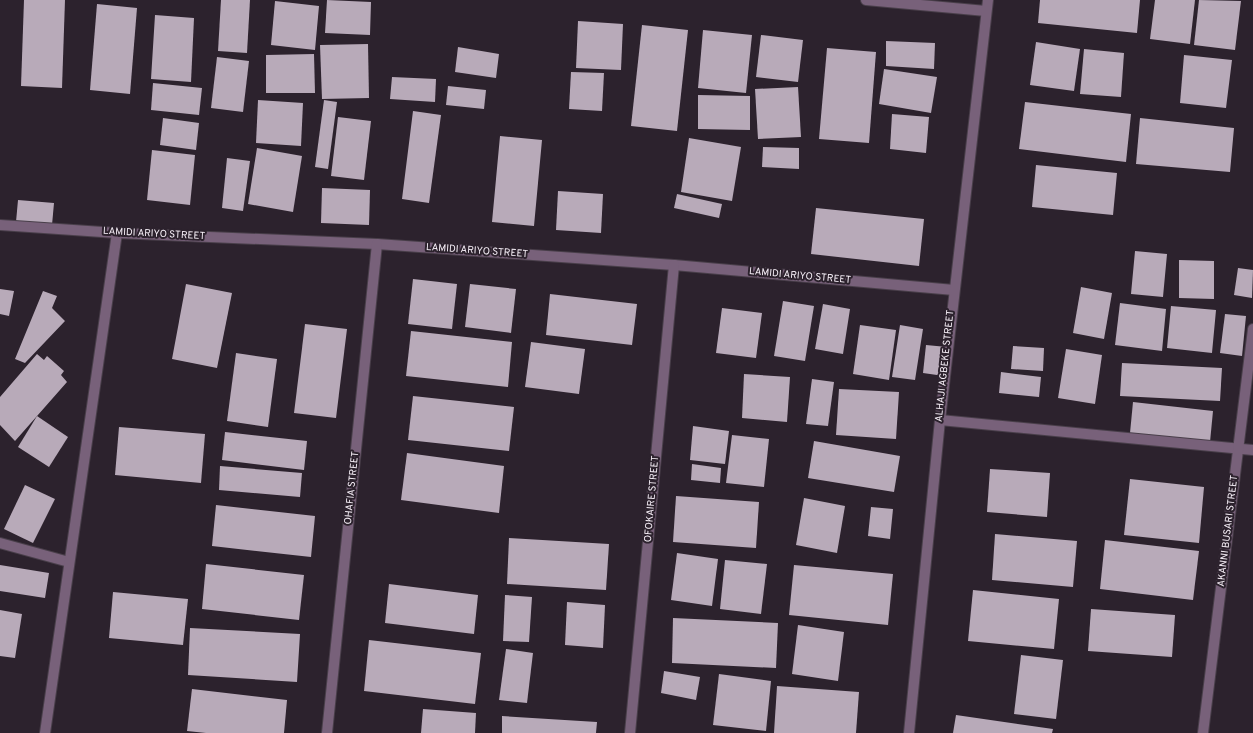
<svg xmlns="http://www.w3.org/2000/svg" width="1253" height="733" font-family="Overpass,sans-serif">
<rect width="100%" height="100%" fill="#2c222d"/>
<!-- building -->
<g fill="#b8aab9">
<path d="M24,0H65L62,88L21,86Z"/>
<path d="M221,0H250L247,53L218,51Z"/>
<path d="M327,0L371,2L370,35L325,33Z"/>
<path d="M1040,0H1140L1137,33L1038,23Z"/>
<path d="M1155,0H1195L1190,44L1150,39Z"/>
<path d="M1199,0L1241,1L1235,50L1194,45Z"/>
<path d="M275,1L319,6L315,50L271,45Z"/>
<path d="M97,4L137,8L130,94L90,90Z"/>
<path d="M155,15L194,18L191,82L151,79Z"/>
<path d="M578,21L623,24L621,70L576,68Z"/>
<path d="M642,25L688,30L677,131L631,126Z"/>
<path d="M703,30L752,35L746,93L698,88Z"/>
<path d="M761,35L803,40L798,82L756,77Z"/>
<path d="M886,41L935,43L934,69L886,66Z"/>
<path d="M1036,42L1080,49L1074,91L1030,85Z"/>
<path d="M368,44L369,98L322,99L320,45Z"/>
<path d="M458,47L499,54L496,78L455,72Z"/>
<path d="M827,48L876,52L869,143L819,139Z"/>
<path d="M1084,49L1124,53L1121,97L1080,94Z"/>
<path d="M314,54L315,93H266V55Z"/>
<path d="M1184,55L1232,60L1226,108L1180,103Z"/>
<path d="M217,57L249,61L243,112L211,108Z"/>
<path d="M884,69L937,77L931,113L879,104Z"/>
<path d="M571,72L604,73L602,111L569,109Z"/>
<path d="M392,77L436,79L435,102L390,99Z"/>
<path d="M153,83L202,88L199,115L151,110Z"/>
<path d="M448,86L486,90L484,109L446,105Z"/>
<path d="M798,87L801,137L758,139L755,89Z"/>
<path d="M698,95L750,96V130L698,129Z"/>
<path d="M258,100L303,103L301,146L256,143Z"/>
<path d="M324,100L337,102L328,169L315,167Z"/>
<path d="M1025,102L1131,114L1126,162L1019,149Z"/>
<path d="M413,111L441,115L429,203L402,199Z"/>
<path d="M892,114L929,117L926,153L890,149Z"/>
<path d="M338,117L371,121L364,180L331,176Z"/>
<path d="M163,118L199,123L196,150L160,145Z"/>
<path d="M1140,118L1234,128L1230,172L1136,164Z"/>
<path d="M500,136L542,140L534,226L492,222Z"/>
<path d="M689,138L741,147L732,201L681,192Z"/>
<path d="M763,147L799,148V169L762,167Z"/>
<path d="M257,148L302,156L293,212L248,204Z"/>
<path d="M152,150L195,155L190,205L147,200Z"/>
<path d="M227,158L250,161L243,211L222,208Z"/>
<path d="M1036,165L1117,173L1113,215L1032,207Z"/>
<path d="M322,188L370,190L369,225L321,223Z"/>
<path d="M558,191L603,194L601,233L556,230Z"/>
<path d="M677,194L722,204L719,218L674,208Z"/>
<path d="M18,200L54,203L52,225L16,222Z"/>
<path d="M816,208L924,219L919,266L811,254Z"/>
<path d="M1135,251L1167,254L1163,297L1131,294Z"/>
<path d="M1179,260L1214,261V299L1179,298Z"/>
<path d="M1238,268L1253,270L1252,298L1234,295Z"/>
<path d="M413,279L457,284L452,329L408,324Z"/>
<path d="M186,284L232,293L217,368L172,359Z"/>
<path d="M470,284L516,289L511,333L465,327Z"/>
<path d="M1081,287L1112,293L1104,339L1073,333Z"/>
<path d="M0,289L14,291L9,316L0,314Z"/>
<path d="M43,291L57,296L52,308L65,321L25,363L15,359Z"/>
<path d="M550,294L637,304L632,345L546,335Z"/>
<path d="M783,301L814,306L805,361L774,356Z"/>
<path d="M1120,303L1166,309L1162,351L1115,345Z"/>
<path d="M823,304L850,309L843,354L815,349Z"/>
<path d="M1171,306L1216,310L1212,353L1167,348Z"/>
<path d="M722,308L762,313L756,358L716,353Z"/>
<path d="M1225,314L1246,316L1242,356L1220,353Z"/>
<path d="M305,324L347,329L336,418L294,413Z"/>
<path d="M860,325L896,330L889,380L853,374Z"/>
<path d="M900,325L923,329L915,380L892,377Z"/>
<path d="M411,331L512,342L508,387L406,376Z"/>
<path d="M531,342L585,349L579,394L525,387Z"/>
<path d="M926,345L947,347L944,376L923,373Z"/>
<path d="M1013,346L1044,348L1043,371L1011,369Z"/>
<path d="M1066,349L1102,355L1095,404L1058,398Z"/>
<path d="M236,353L277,359L268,427L227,421Z"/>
<path d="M37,354L44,360L47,356L64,371L61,375L67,382L15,441L0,425V397Z"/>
<path d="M1122,363L1222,368L1220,401L1120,396Z"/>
<path d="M1001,372L1041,377L1039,397L999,393Z"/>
<path d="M744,374L790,377L787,422L742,418Z"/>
<path d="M812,379L834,382L828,426L806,424Z"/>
<path d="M839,389L899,392L896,439L836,435Z"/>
<path d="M413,396L514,407L509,451L408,440Z"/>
<path d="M1133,402L1213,411L1210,442L1130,433Z"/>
<path d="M37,416L68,437L49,467L18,447Z"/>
<path d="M693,426L729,431L725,464L690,460Z"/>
<path d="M119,427L205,434L201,483L115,475Z"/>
<path d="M225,432L307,441L304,470L222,460Z"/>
<path d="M732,435L769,439L764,487L726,483Z"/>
<path d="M814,441L900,456L894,492L808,478Z"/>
<path d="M407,453L504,466L499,513L401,500Z"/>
<path d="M692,464L721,468L720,483L691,480Z"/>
<path d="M220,466L302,473L300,497L219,490Z"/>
<path d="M990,469L1050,473L1047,517L987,512Z"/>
<path d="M1130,479L1204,487L1199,543L1124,535Z"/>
<path d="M25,485L55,499L33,543L4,529Z"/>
<path d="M676,496L759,502L756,548L673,542Z"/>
<path d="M804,498L845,506L837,553L796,545Z"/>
<path d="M216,505L315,516L311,557L212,546Z"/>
<path d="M871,507L893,509L890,539L868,536Z"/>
<path d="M995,534L1077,541L1073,587L992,580Z"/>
<path d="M509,538L609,544L606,590L507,584Z"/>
<path d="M1105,540L1199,551L1193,600L1100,589Z"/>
<path d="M677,553L718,559L712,606L671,600Z"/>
<path d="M725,560L767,564L761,614L720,609Z"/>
<path d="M206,564L304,575L299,620L202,609Z"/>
<path d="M0,565L49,573L45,598L0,591Z"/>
<path d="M794,565L893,574L888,625L789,615Z"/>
<path d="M389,584L478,595L474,634L385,623Z"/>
<path d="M973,590L1059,599L1054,649L968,641Z"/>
<path d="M113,592L188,599L183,645L109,638Z"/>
<path d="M505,595L532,597L529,642L503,641Z"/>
<path d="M567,602L605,605L603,648L565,645Z"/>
<path d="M1091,609L1175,615L1172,657L1088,651Z"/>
<path d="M0,610L22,614L15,658L0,656Z"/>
<path d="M673,618L778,623L776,668L672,663Z"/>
<path d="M798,625L844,632L838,681L792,674Z"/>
<path d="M190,628L300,634L297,682L188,675Z"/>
<path d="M369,640L481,653L475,704L364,691Z"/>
<path d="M506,649L533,653L527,703L499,700Z"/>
<path d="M1021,655L1063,660L1056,719L1014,714Z"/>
<path d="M664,671L700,677L696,700L661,693Z"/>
<path d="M719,674L771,681L766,731L713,725Z"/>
<path d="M777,686L859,692L856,733H774Z"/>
<path d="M192,689L287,700L284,733H206L187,731Z"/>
<path d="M423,709L476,713L475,733H421Z"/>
<path d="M956,715L1053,729L1052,733H953Z"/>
<path d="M502,716L597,722L596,733H502Z"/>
</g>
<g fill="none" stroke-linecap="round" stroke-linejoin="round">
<!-- street casing -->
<g stroke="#493f4a" stroke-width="12">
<g id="street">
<path d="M866,0L986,11"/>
<path d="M0,225L117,233L377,244L674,265L954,290"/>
<path d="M940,420L1253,450"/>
<path d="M0,543L69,562"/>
<path d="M45,733L117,233"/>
<path d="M327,733L377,244"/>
<path d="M630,733L674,265"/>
<path d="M909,733L940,420L988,0"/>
<path d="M1203,733L1253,329"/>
</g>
</g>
<!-- street -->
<use href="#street" stroke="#78617a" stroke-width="10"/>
</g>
<g text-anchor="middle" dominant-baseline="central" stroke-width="4" stroke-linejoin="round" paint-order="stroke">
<!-- street labels -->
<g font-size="10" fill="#f8f1f9" stroke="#2c222d">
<text transform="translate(154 234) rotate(3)">LAMIDI ARIYO STREET</text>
<text transform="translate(477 251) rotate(4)">LAMIDI ARIYO STREET</text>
<text transform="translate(800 276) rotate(5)">LAMIDI ARIYO STREET</text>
<text transform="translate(945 366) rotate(-84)">ALHAJI AGBEKE STREET</text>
<text transform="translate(352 488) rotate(-84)">OHAFIA STREET</text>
<text transform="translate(652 499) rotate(-85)">OFOKAIRE STREET</text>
<text transform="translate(1228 531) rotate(-83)">AKANNI BUSARI STREET</text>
</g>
</g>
</svg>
